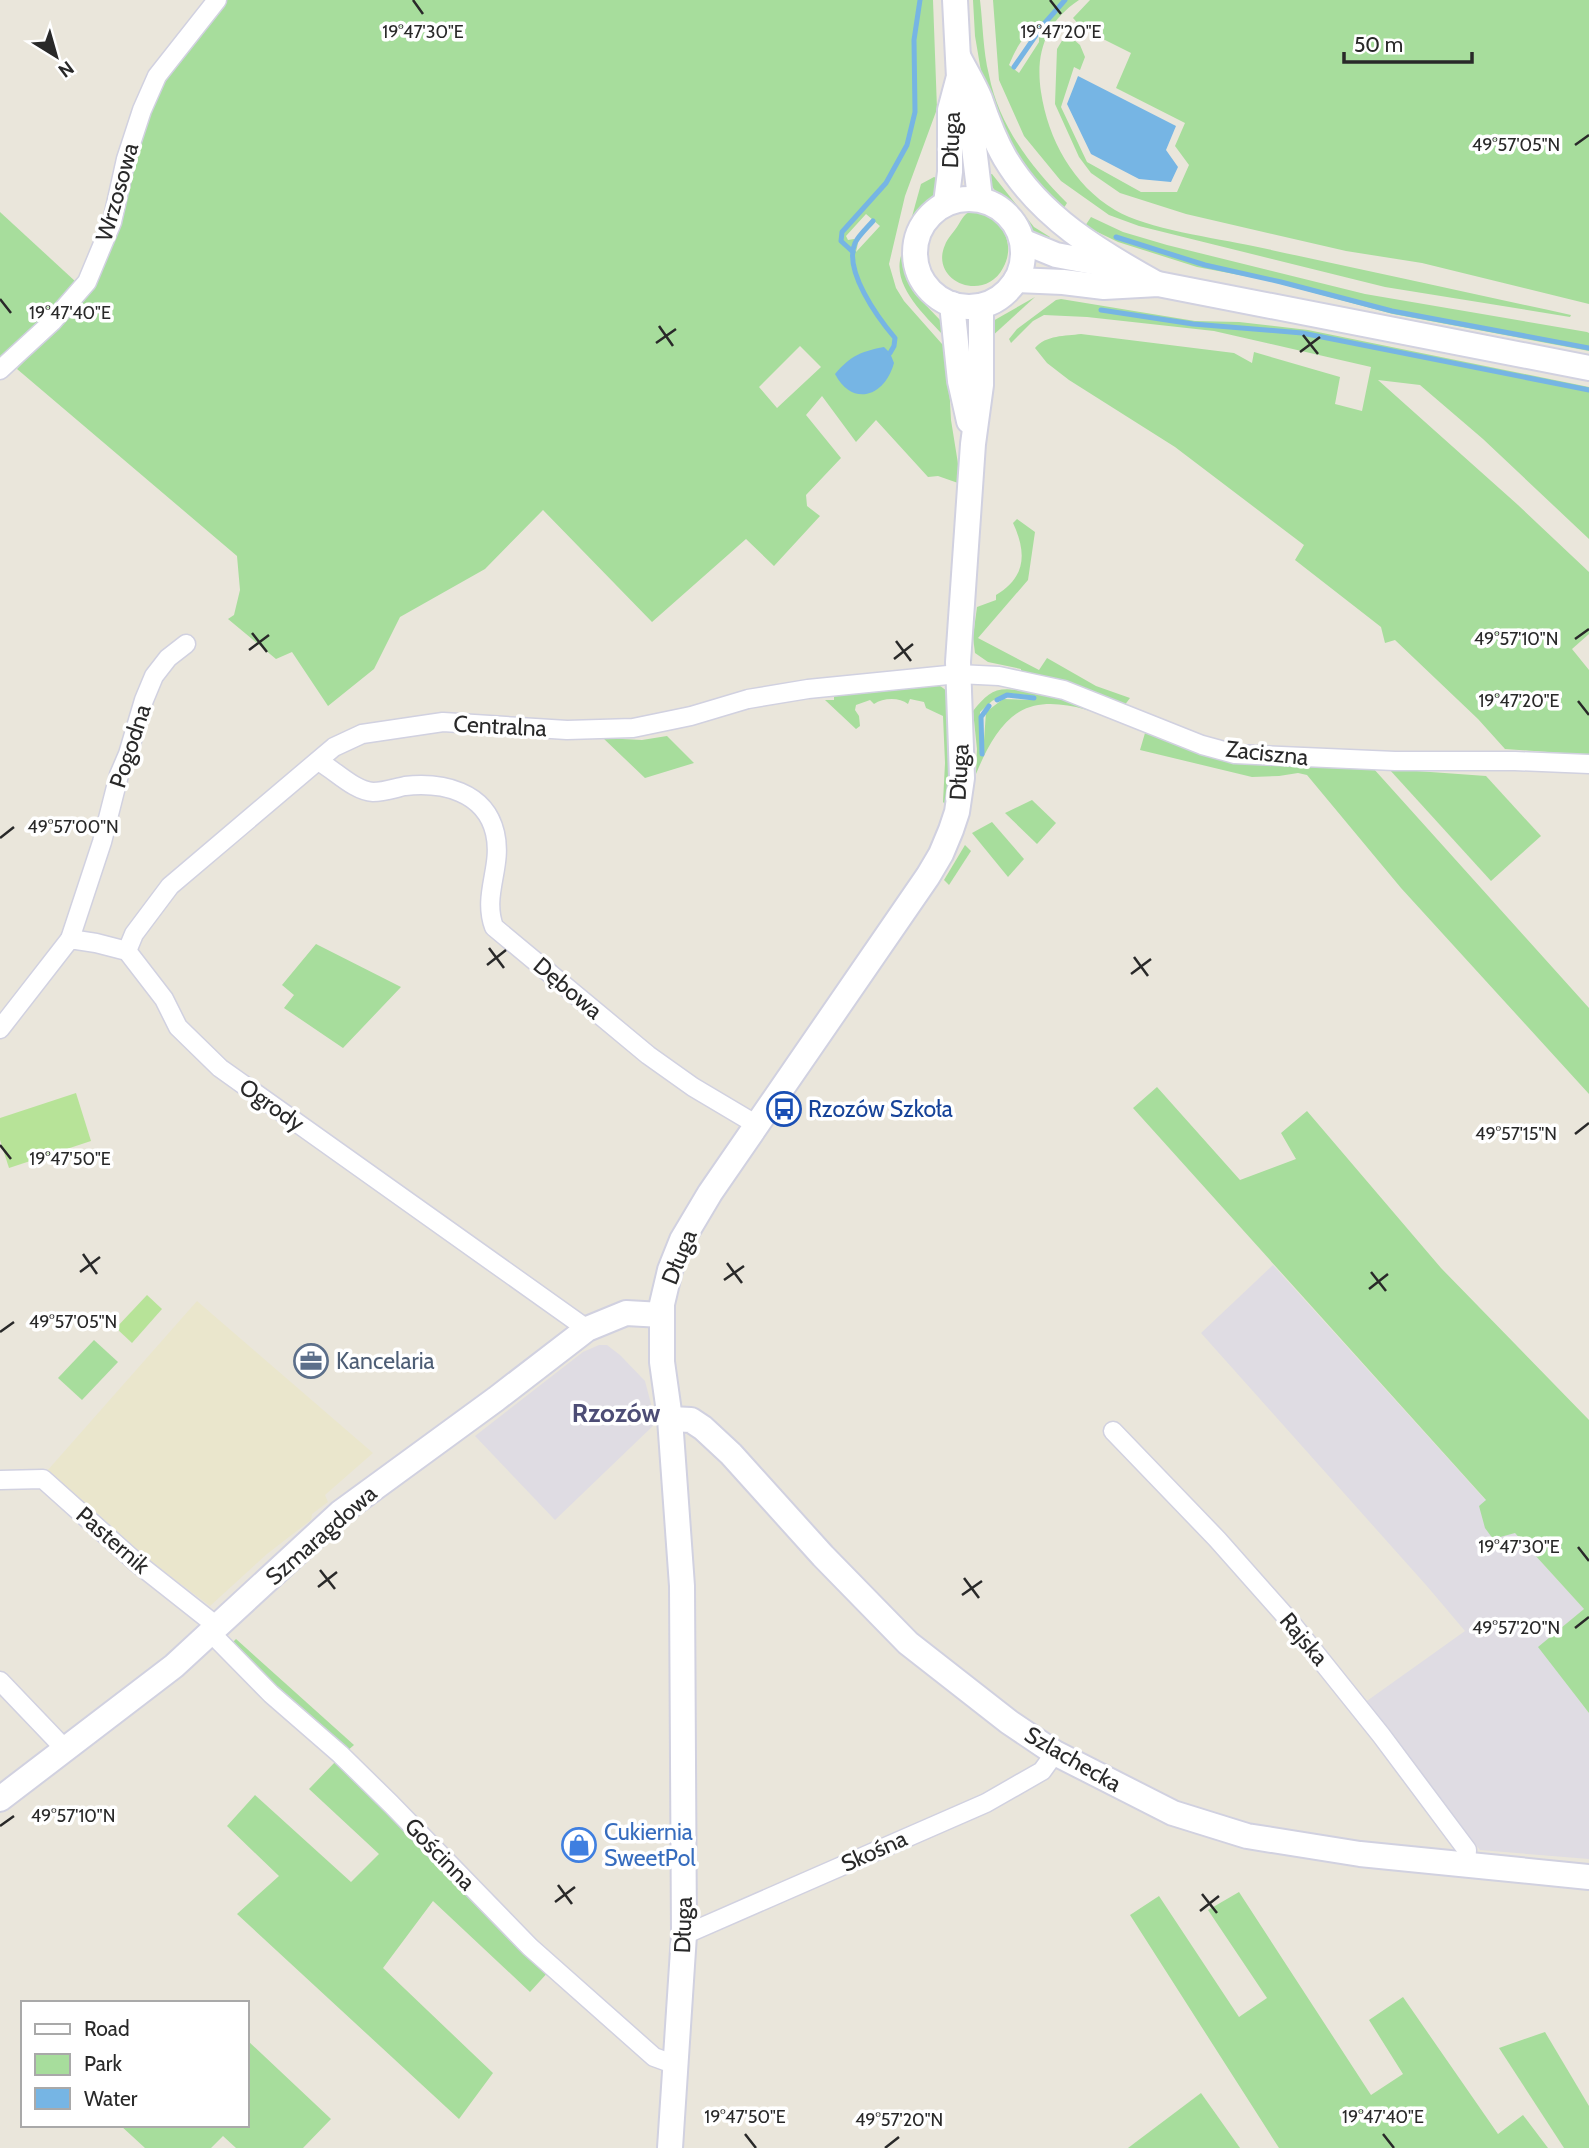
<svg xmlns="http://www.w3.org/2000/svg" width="1589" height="2148" font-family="Cabin,sans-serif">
<rect width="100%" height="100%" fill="#eae6db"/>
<!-- industrial -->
<g fill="#dfdce3">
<path d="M1273,1265L1584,1609L1539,1647L1589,1713V1859L1480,1850L1364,1703L1465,1631L1426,1585L1201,1333Z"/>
<path d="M599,1345H607L620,1355L645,1381L656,1423L555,1520L475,1436L583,1352Z"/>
</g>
<!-- education -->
<path fill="#eae6cc" d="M197,1301L373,1453L325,1495L328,1502L312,1514L311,1520L267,1554L210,1606L141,1554L47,1471Z"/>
<!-- green -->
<g fill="#a7dd9c" fill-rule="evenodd">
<path d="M225,0H933L937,109L905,196L889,264L896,288L904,301L942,344L947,347L951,420L959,470L958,483L938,476L928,477L876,420L856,442L822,396L806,415L841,458L806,495L807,506L820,516L774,566L746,539L652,622L543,510L485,569L400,617L374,669L328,706L292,652L276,659L228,619L234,615L240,590L237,556L17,369L67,315L160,81ZM866,214L880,226L856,252L858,243L854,239L848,240L846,236ZM800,346L821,367L777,408L759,387Z"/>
<path d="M973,0H980C983,25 983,51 989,75C999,126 1031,167 1067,203L1060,214L1026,175L984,89L975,36Z"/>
<path d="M993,0H1079C1046,22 1035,53 1041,92C1048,139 1073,185 1115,210C1147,229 1215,238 1253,246C1359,269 1465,292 1571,315L1570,317L1385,287L1139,226L1109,215L1061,181L1024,136L999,80ZM1034,31L1039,35V42L1019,73L1009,65C1014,53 1022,35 1034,31Z"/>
<path d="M1090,0H1589V304L1422,263L1346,251L1186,214L1120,193L1091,173L1079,157L1055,104L1057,49L1063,39H1073L1080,45L1085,57L1080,70L1074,67L1061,107L1087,162L1141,192H1177L1189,165L1175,146L1185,123L1116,88L1131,53L1083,29L1073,18Z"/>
<path d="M987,174H992L1034,227L1050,237L1048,244C1029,236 1027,222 1014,208C1002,195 993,195 987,174Z"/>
<path d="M934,177L939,179L935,194L908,231L921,184Z"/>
<path d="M975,210C1001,217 1017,243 1003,268C984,304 929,281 945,245C947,239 953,233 957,227C963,218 964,212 975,210Z"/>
<path d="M0,212L76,282L57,307L0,359Z"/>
<path d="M1091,217L1123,232L1167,245L1365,294L1587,332L1589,333V351L1393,314L1266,280L1197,267L1118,242L1085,226Z"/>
<path d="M904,249L906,278L915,294L941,321L946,338C926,316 886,282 904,249Z"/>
<path d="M1035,297L990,338L993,321Z"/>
<path d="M1061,299L1195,321L1239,322L1308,330L1589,387V539L1483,439L1420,385L1378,380L1518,505L1589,572V634L1572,649L1589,670V755L1505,749L1478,719L1395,640L1385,643L1381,627L1295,560L1304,545L1175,447L1069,380L1047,363L1035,348C1046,335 1065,336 1081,334L1234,353L1252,363L1254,352L1340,377L1335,404L1362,411L1371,367L1214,331L1087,317L1044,315L1033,321L1011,343L1009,339L1017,329L1056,300Z"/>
<path d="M1017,519L1035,532L1028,580L978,638L1039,670L1047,658L1096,686L1130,698L1124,706L1021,674V669L988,662L975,653L973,637L977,607L996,600V595C1026,577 1027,553 1013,523Z"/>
<path d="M936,683L947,691L954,758L948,807L943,802L945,763L943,716L926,708L924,702L910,699L908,704C899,697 883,698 874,704L870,700L856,705L855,710L859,716L860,726L856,729L825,700H834V695L915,687Z"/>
<path d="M1018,686L1048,692L1117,716L1115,720C1088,709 1047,695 1019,712C999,724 985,752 976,774L977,749L973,711C987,694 994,687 1016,690ZM1007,693L1035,696V700L1003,699L986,712L983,755L980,753V712L992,701Z"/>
<path d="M1145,733L1224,758L1373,768L1589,1008V1094L1401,888L1307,775L1298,773L1279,776L1252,777L1140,750Z"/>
<path d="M667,736L694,763L645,778L603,738L642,740Z"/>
<path d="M1389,769L1486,776L1541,836L1491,881Z"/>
<path d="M1032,800L1056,823L1037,844L1005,813Z"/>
<path d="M992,822L1024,859L1008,877L972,833Z"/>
<path d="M965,845L971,851L949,885L944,880Z"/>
<path d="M316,944L401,987L343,1048L284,1008L294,995L282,985Z"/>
<path d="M1157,1087L1240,1180L1296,1159L1281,1133L1307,1111L1441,1268L1589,1420V1713L1538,1647L1584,1609L1515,1533L1493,1539L1485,1528L1479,1506L1486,1500L1133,1108Z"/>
<path d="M94,1340L118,1362L82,1400L58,1378Z"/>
<path d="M236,1639L354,1745L346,1752L230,1645Z"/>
<path d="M337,1760L550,1970L530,1992L433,1901L383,1968L493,2073L459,2119L237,1914L279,1876L227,1826L255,1795L351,1882L379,1854L309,1789Z"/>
<path d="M1239,1892L1371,2095L1403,2074L1369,2020L1403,1997L1498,2134L1523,2115L1548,2148H1279L1130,1915L1159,1896L1239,2017L1267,1998L1208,1910Z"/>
<path d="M1545,2032L1589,2106V2148H1564L1499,2048Z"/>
<path d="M247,2040L331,2119L303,2148H236L223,2136L211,2148H145L120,2125H247Z"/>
<path d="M1201,2093L1240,2148H1128Z"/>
</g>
<!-- pitch -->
<g fill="#b7e398">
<path d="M76,1093L91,1141L9,1168L0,1140V1118Z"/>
<path d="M147,1295L162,1309L132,1343L116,1328Z"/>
</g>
<!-- water -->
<g fill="#76b5e4">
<path d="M1078,76L1176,126L1166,150L1178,167L1171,182L1139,179L1091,154L1067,104Z"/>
<path d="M884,347L890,353L894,363C885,396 853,408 835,374C850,356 862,351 884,347Z"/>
</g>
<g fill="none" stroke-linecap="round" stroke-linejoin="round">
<!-- stream -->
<g stroke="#76b5e4" stroke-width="5">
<path d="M1014,67L1043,25L1065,0"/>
<path d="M873,221C867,228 859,235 855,243C843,270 878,318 895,338L894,346L890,353"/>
<path d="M1116,237L1205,265L1281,282L1392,311L1589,348"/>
<path d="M853,252L841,241L842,232L886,183L907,145L915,112L914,40L920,0"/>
<path d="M1101,310L1193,324L1302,333L1589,390"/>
<path d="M997,700L1007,695L1034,698"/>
<path d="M982,754L981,717L989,706"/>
</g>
<!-- street casing -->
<g stroke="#d1d1e0" stroke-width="21">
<g id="street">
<path d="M0,370L52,322L87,282L112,222L126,159L142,110L157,76L217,0"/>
<path d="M318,761C335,770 354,791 373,792C384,792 395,788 405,786C442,782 485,791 495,833C503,867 482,894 494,927L648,1055L693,1087L757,1125"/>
<path d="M70,939L102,842L119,775L128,754L144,700L154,676L168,658L186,644"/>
<path d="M127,951L134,934L170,886L334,747L362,734L443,722L567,730L633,728L691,716L748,699L808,689L958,674L999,676L1064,690L1202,745L1235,754L1395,761H1515L1589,764"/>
<path d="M0,1029L70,939L96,943L127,951L164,999L178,1027L220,1068L587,1329"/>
<path d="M1113,1431L1217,1539L1288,1619L1381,1735L1467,1850L1466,1865"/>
<path d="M0,1480L43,1479L137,1563L218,1627"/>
<path d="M211,1633L271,1694L340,1754L391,1804L530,1947L654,2057L676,2065"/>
<path d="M0,1681L65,1749"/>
<path d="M684,1935L986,1803L1042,1771L1055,1753"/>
</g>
</g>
<!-- secondary casing -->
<g stroke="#d1d1e0" stroke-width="28">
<g id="secondary">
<path d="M955,0L959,78L970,114L980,198"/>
<path d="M958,56C965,70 974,84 980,99C987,120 994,139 1005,158C1040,217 1099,252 1157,284"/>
<circle cx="969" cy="253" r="54"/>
<path d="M946,203L950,172V110L958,80"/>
<path d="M1022,241L1056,255L1120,267"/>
<path d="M1016,280L1063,282L1104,287L1158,284L1589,368"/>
<path d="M952,304L960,381L969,421"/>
<path d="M670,1419L691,1420L703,1428L731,1454L823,1556L908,1643L1009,1722L1055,1753L1173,1813L1247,1836L1360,1854L1589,1877"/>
<path d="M0,1799L174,1666L340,1513L496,1399L587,1329L626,1313L662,1315"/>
<path d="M670,2148L684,1935L682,1586L670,1419L662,1362V1304L670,1270L682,1240L710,1193L928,876L941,854L951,830L957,812L962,778L958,662L973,444L981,385V306"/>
</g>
</g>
<!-- street -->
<use href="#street" stroke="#fff" stroke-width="18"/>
<!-- secondary -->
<use href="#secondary" stroke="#fff" stroke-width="24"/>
</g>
<!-- ticks -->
<path fill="none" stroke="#292929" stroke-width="2.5" d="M413,0L423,14M1050,0L1061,14M1575,145L1589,135M0,299L11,313M659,326L673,346M1303,335L1318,354M656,343L676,329M1300,352L1320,337M252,633L267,652M1575,639L1589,629M896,641L911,661M249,650L269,635M894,659L913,644M1578,701L1589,715M0,838L14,827M489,948L504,968M1134,957L1148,976M487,965L506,950M1131,974L1151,959M1575,1134L1589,1123M0,1145L11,1159M83,1254L97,1274M727,1263L742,1283M80,1272L100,1257M1371,1272L1386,1291M724,1280L744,1266M1369,1289L1388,1274M0,1332L14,1322M1578,1547L1589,1561M320,1570L335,1589M964,1578L979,1598M318,1587L337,1572M962,1595L982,1581M1575,1628L1589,1617M0,1826L14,1816M558,1885L572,1904M1202,1894L1217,1913M555,1902L575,1887M1200,1911L1219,1896M745,2134L756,2148M1383,2134L1394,2148M885,2148L899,2137"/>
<!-- icons -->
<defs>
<g id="bus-ring" transform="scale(1.75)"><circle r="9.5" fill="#fff" stroke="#1a4fb4" stroke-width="1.5"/><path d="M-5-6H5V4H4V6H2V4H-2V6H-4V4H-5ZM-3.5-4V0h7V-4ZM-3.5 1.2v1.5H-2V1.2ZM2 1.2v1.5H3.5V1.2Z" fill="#1a4fb4"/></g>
<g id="office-ring" transform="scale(1.75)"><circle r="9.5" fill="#fff" stroke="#5c6f8a" stroke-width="1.5"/><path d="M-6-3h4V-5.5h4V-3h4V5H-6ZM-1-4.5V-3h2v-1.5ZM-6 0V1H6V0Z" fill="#5c6f8a"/></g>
<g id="shop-ring" transform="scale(1.75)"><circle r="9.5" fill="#fff" stroke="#3f7fe0" stroke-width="1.5"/><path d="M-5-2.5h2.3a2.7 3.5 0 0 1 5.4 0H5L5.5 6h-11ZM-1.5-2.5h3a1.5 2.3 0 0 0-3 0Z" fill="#3f7fe0"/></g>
</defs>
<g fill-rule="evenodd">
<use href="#bus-ring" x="784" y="1109"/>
<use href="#office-ring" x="311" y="1361"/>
<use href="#shop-ring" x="579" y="1845"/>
</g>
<g text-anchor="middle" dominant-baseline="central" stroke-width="7" stroke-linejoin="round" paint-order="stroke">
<!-- street labels -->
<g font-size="23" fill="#292929" stroke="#fff">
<text transform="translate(951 140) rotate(-88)">Długa</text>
<text transform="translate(117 192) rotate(-74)">Wrzosowa</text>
<text transform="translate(500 726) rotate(3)">Centralna</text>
<text transform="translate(130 746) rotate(-72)">Pogodna</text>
<text transform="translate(1267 753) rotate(6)">Zaciszna</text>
<text transform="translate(959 772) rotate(-87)">Długa</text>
<text transform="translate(568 988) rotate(40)">Dębowa</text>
<text transform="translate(272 1105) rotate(35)">Ogrody</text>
<text transform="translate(679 1257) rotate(-68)">Długa</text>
<text transform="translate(321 1535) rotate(-41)">Szmaragdowa</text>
<text transform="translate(113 1540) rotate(41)">Pasternik</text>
<text transform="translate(1304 1639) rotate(50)">Rajska</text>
<text transform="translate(1073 1759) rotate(30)">Szlachecka</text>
<text transform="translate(874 1851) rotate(-24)">Skośna</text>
<text transform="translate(440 1854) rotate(46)">Gościnna</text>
<text transform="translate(683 1925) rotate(-88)">Długa</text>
</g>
<!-- transit labels -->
<g font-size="23" fill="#164399" stroke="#fff" text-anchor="start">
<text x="808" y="1109">Rzozów Szkoła</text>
</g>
<!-- service labels -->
<g font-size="23" fill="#4e5e75" stroke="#fff" text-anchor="start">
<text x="336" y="1361">Kancelaria</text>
</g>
<!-- shop labels -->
<g font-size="23" fill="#366cbe" stroke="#fff" text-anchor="start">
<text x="604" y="1832">Cukiernia<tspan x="604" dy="26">SweetPol</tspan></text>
</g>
<!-- quarter labels -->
<g font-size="26" font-weight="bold" fill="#4d4d75" stroke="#fff">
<text x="616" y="1413">Rzozów</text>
</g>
</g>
<g font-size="18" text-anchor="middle" fill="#292929" stroke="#fff" stroke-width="7" stroke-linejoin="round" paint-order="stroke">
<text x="423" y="38">19°47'30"E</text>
<text x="1061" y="38">19°47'20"E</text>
<text x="1516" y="151">49°57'05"N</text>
<text x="70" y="319">19°47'40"E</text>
<text x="1516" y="645">49°57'10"N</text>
<text x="1519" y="707">19°47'20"E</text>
<text x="73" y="833">49°57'00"N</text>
<text x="1516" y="1140">49°57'15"N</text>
<text x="70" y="1165">19°47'50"E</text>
<text x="73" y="1328">49°57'05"N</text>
<text x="1519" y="1553">19°47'30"E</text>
<text x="1516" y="1634">49°57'20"N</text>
<text x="73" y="1822">49°57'10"N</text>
<text x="745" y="2123">19°47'50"E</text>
<text x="1383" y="2123">19°47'40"E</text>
<text x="899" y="2126">49°57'20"N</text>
</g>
<!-- legend -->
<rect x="21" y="2001" width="228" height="126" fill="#ffffff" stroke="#a9a9a9" stroke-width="2"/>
<rect x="35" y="2024" width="35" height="10" fill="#ffffff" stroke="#a9a9a9" stroke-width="2"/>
<text x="84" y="2036" font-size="21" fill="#292929">Road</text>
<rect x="35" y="2054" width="35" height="21" fill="#a7dd9c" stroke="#a9a9a9" stroke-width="2"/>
<text x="84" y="2071" font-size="21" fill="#292929">Park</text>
<rect x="35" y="2088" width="35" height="21" fill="#76b5e4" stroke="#a9a9a9" stroke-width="2"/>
<text x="84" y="2106" font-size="21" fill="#292929">Water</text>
<!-- north arrow -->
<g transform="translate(56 56) rotate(143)" stroke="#ffffff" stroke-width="5" paint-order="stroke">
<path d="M0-5L12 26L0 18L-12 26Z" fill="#292929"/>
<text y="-10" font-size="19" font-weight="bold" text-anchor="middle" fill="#292929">N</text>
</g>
<!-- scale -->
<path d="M1344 52v10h128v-10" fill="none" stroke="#292929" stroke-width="3.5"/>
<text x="1354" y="52" font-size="21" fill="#292929" stroke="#ffffff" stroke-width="5" paint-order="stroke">50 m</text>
</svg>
